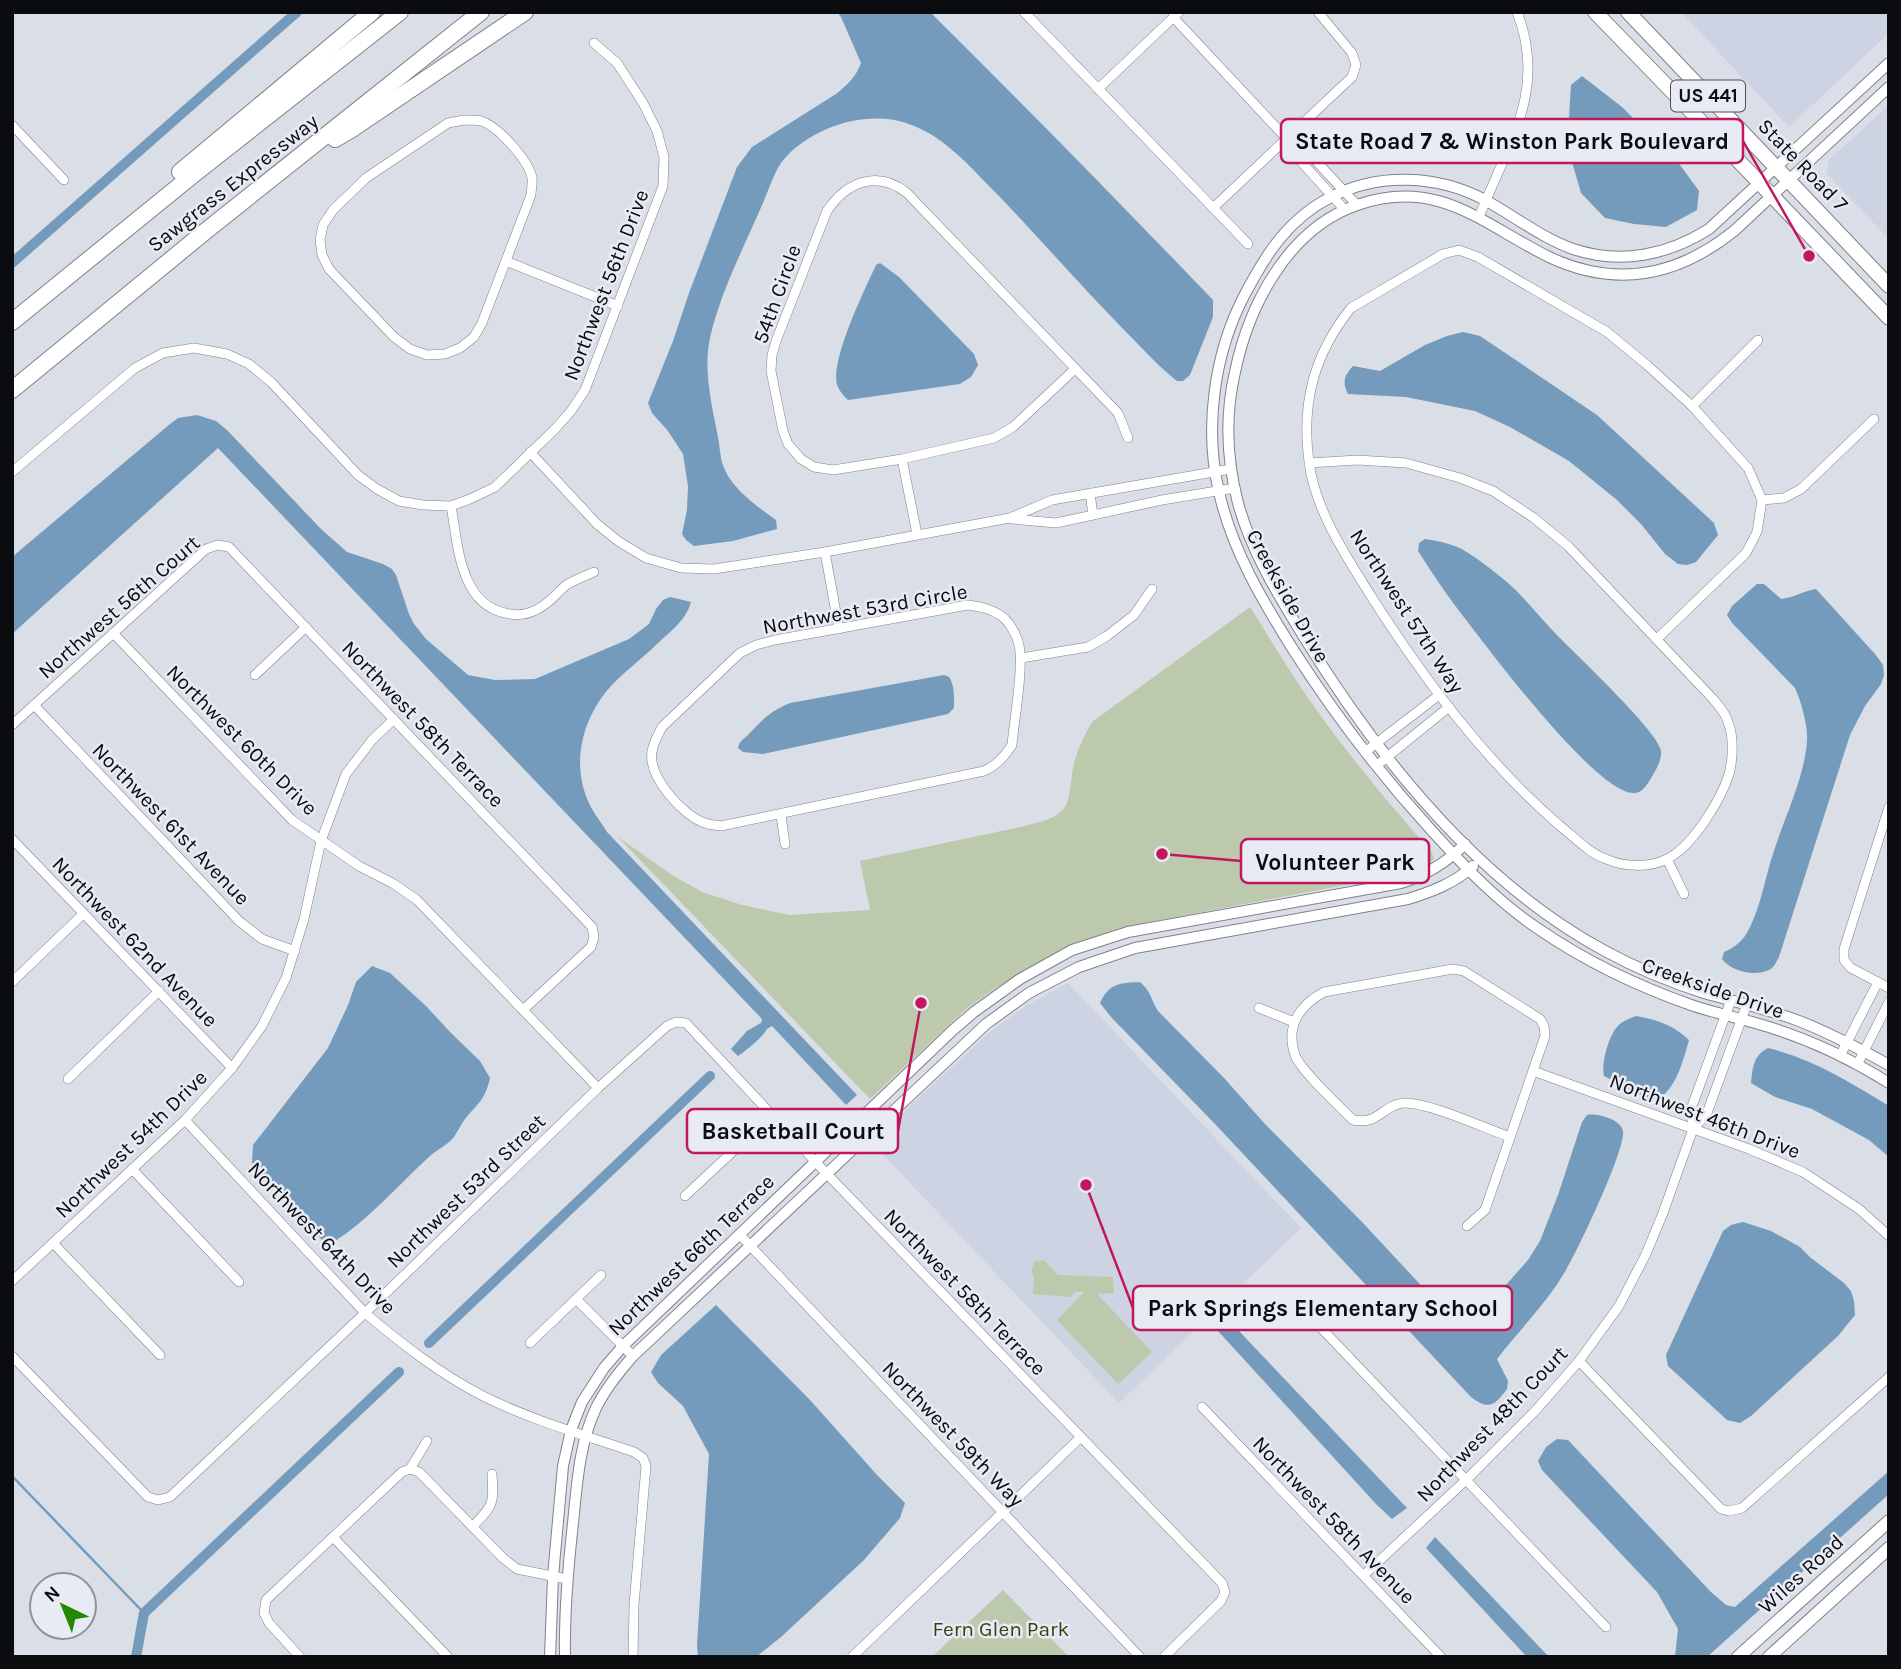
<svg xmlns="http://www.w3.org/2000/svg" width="1901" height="1669" font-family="Karla,sans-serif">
<rect width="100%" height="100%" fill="#dadee6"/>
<!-- built -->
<g fill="#cdd3e3">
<path d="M1681,12H1889V33L1789,127Z"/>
<path d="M1889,105V239L1827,174L1829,160Z"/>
<path d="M1068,983L1301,1228L1119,1403L871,1142L991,1031L1027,1005Z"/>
</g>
<!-- green -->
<g fill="#bcc9ac">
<path d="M1250,607C1269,637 1288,669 1308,698C1346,752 1387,802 1431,851L1434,858L1429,865L1418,871L1124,927L1079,942L994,989L966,1009L870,1099L618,837L672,875L702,892L742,905L790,915L870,910L860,861L1025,826C1038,822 1056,820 1065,807C1071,799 1071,775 1074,763C1078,749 1084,735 1092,722Z"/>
<path d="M1044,1260L1058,1275L1113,1277L1114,1293L1097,1294L1152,1352L1118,1384L1057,1320L1084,1292H1075L1070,1297L1033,1294L1034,1276L1031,1274L1034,1261Z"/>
<path d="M1003,1590L1069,1657H932Z"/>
</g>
<!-- water -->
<g fill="#749bbc">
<path d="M837,12H930C1026,107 1120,203 1213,300V317L1190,375L1183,381H1177C1159,367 1143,349 1127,333C1083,288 1041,240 997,194C970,167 944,135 906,123C866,110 813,127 785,158C774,170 769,190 762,205C744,247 720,293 710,338C703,370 712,406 718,437C720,447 720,459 724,468C734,491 757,506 776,520L777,529L733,541L694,546L686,540L682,534L687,510L688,486L683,454L668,431L652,413L648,403L673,341L689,293L737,167L752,147L836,94C847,85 856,77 861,63L841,17Z"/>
<path d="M1582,76L1622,107L1680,165L1699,191L1697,210L1666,227L1634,224L1605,218L1581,193L1572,162L1569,119L1571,85Z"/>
<path d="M880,263L899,277L974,354L978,365L971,377L960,384L848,400C845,397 840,392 838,387C828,364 865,289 876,265Z"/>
<path d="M1463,332L1480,336L1597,415L1714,523L1718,535L1696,562L1687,565L1678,564L1665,554L1641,524L1617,500L1569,461L1510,427L1475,411L1406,397L1348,394C1342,382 1344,376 1353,366L1380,371L1425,345L1447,336Z"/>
<path d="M197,415L216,421L227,430L321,529L347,552L383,564L392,569L396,575L409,614L414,624L426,639L468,675L495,680L535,679L629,639L649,624L656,609L663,600L670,597L691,602C686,620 672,630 658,643C643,658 625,671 611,686C582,718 570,765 590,805C594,814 602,823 607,832L857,1095L846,1105L772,1026L767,1029C760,1040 749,1048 738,1056L731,1049L747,1031L761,1023L762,1019L218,448L12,634V557L170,424L178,418Z"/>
<path d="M1425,539C1438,541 1454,544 1465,551C1480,560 1495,572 1508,583C1525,598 1540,617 1555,633C1573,652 1659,732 1661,751C1662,761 1655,771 1650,780C1646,786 1642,793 1634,793C1598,794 1497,660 1473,629C1453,604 1435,578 1418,551L1419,543Z"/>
<path d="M1757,584H1764L1781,599C1793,598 1803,591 1816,589L1875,654L1883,665L1884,675L1881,684L1865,706L1850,735L1779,957C1776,962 1774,968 1769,970C1754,977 1731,971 1722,959L1724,952C1733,948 1739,944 1745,936C1760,912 1764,881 1773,854C1784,818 1805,777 1807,740C1808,726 1801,701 1795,688L1732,623L1727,615L1732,606Z"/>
<path d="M944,675L949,677C955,686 954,698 954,708L948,714L763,754L743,752L738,748C740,740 743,740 748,735C763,719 769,712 790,703Z"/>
<path d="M372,966L390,973L426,1006L451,1033L480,1061L490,1078C485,1100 479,1102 465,1119C461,1124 458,1131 454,1137C448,1145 436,1150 429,1157C397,1186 369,1220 332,1243L323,1241L252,1163L253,1145L328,1048L348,1005L356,982Z"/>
<path d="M1140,982C1151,991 1151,1000 1158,1011L1224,1078L1265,1124L1363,1223L1443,1309L1458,1317H1469L1491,1302L1528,1260L1540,1241L1558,1195L1582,1122L1587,1115C1596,1113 1621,1119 1623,1131C1626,1149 1578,1250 1566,1270C1547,1303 1520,1329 1497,1359L1508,1381L1507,1389C1495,1405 1489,1411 1471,1397L1215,1124L1111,1017L1100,1003C1109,983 1120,983 1140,982Z"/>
<path d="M1636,1016C1658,1020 1673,1025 1689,1040C1683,1061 1677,1086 1659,1099L1644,1097L1604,1076C1601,1063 1609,1032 1621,1023C1625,1020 1631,1018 1636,1016Z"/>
<path d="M1768,1048C1813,1059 1850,1082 1889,1106V1157L1869,1140L1812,1109L1775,1097L1751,1083C1753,1067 1753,1056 1768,1048Z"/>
<path d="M1743,1222L1771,1231L1800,1247L1811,1258L1844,1283L1851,1291L1854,1301L1855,1315L1838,1336L1751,1416L1740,1423L1727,1420L1668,1366L1666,1355L1723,1231L1731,1225Z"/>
<path d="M716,1305L810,1400L877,1475L905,1503L900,1518L864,1560L781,1637L756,1657H698L697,1645L709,1454L683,1406L658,1383L651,1372L661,1355Z"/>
<path d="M1228,1320L1239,1331L1407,1508L1392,1519L1377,1505L1218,1331Z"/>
<path d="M1557,1439L1568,1440L1711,1592L1726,1605L1735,1607L1889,1471V1494L1707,1657H1675L1678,1629L1657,1592L1542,1470L1538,1461L1546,1447Z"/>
<path d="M1435,1537L1549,1657H1527L1426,1548Z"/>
</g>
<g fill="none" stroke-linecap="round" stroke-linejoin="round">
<!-- stream -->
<path stroke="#749bbc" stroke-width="2.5" d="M12,1476L144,1613"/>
<!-- canal -->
<g stroke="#749bbc" stroke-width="10">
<path d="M12,263L297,12"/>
<path d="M429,1343L710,1076"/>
<path d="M136,1657L144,1613L399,1372"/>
</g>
<!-- minor casing -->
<g stroke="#7f828a" stroke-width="10">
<g id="minor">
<path d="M1024,12L1248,244"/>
<path d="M1173,17L1287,139L1294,154L1345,210"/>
<path d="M1098,89L1179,12"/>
<path d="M464,120C469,120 476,120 481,121C498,126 529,161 532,178C533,183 531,190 531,195L482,323L474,337L460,348L445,354L427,355L410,349L394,337L329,269L322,255L320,240L323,225L333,210L366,178L448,123Z"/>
<path d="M12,125L64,180"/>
<path d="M1287,139L1303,147L1357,205"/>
<path d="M1213,208L1352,77L1356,65L1352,53L1318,12"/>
<path d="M1479,217C1507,146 1548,91 1517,12"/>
<path d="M506,261L618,306"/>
<path d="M1075,369L1013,427L994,438L902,459L833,470L814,467L801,459L788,444L783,431L771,371L772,355L776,341L827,211C847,181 878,170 907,193L1118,413L1128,438"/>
<path d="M1692,406L1758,340"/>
<path d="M530,452L597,524L618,541L646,558L681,568L714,569L825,552L1010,518L1052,500L1231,469"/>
<path d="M902,459L917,534"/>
<path d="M1309,463L1357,460L1406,463L1460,478L1493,491L1534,518L1568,546L1714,700C1719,706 1726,714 1728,722C1734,737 1733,759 1729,774C1721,800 1692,847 1667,859C1649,868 1624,867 1606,859C1589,853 1573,836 1559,825C1484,760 1424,679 1371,596C1346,556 1315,510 1309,462C1301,403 1314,354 1351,308L1443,254L1459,250L1478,257L1607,332L1647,365L1692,406L1748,468L1762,500L1757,532L1746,553L1657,639"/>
<path d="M12,472L135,368L163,353L194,348L227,354L249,364L271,382L358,475L377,489L399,501L423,505L451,506L470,499L495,487L555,429L571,411L585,390L663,186L664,157L657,131L643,103L617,63L594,43"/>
<path d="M1090,493L1093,515"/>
<path d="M1762,500L1784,498L1801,489L1874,419"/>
<path d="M451,506C458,543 459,603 505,613C516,616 526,615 536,610C549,604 555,595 565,586C573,580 585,576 594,572"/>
<path d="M1012,519L1056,523L1162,500L1235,488"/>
<path d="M825,552L839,629"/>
<path d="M968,605C979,607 990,608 1000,615C1008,620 1015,632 1018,641C1025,663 1014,720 1012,745C1004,757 997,765 984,771L721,826C716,825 710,825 705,823C683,816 648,777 652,752C653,743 658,735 662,727L740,653L756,645L775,640Z"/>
<path d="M113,633L292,820L359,866L394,884L417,900L598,1088"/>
<path d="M1021,658L1088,647L1107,636L1134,615L1152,589"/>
<path d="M255,675L306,627"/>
<path d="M34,705L239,921L262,939L295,951"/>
<path d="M12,725L206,549L218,545L229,547L592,927L594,937L591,947L523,1010"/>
<path d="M1365,752L1439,695"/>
<path d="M1376,766L1449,707"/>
<path d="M1889,807L1844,949V960L1851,968L1889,988"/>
<path d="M781,815L785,844"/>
<path d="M12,839L232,1068"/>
<path d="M1667,859L1684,894"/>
<path d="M12,982L83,914"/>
<path d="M1259,1008L1294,1022"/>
<path d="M1840,1056L1878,982"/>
<path d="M1857,1065L1889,1002"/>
<path d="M1533,1071L1749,1149L1803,1172L1859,1209L1889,1236"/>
<path d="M68,1079L159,991"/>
<path d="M185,1120L365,1313C402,1344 440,1374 483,1396C531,1420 584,1435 634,1452L643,1458L646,1466L634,1605L633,1657"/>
<path d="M1693,1129L1691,1109L1731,1000"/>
<path d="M132,1169L239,1282"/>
<path d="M685,1196L772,1115"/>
<path d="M1467,1226L1485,1210L1545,1036L1544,1026L1540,1019L1464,971L1453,969L1324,992C1300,1005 1285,1026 1295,1055C1300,1070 1340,1107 1353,1120C1380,1125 1382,1105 1404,1103C1428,1102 1484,1128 1510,1137"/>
<path d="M740,1235L1140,1657"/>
<path d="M53,1243L160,1355"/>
<path d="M12,1281L185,1120L232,1068L262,1026L286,978L304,919L321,841L346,774L372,740L394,719"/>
<path d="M576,1299L633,1356"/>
<path d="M1305,1311L1606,1627"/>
<path d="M530,1343L601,1275"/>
<path d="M12,1356L148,1497L158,1500L170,1497L365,1313L598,1088L667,1026L676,1022L686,1023L826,1173L1222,1583L1225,1592L1221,1601L1164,1657"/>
<path d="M1579,1361L1721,1509L1729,1511L1742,1508L1889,1377"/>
<path d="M1202,1407L1441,1657"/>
<path d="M410,1469L419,1472L503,1558L517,1569L567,1579"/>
<path d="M473,1526C494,1505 494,1503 492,1474"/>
<path d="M333,1537L448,1657"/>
<path d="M1364,1575L1467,1479L1536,1410L1579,1361L1619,1306L1646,1254L1663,1213L1693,1129L1707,1113L1747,1004"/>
<path d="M300,1657L269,1623L264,1613L266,1600L402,1472L410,1469L427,1441"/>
<path d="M852,1657L1081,1437"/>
</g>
</g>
<!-- tertiary casing -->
<g stroke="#7f828a" stroke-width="12">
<g id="tertiary">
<path d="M1889,63L1709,229C1668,255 1621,265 1573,249C1542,238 1514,216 1485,200C1438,175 1379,172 1331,197C1288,219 1266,254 1244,296C1214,354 1204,428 1219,492C1232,550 1263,602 1294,651C1335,715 1381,775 1432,831C1464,866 1497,901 1537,928C1585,961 1639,987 1694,1006C1721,1015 1749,1020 1775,1029C1815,1042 1854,1061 1889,1083"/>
<path d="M1889,87L1734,231C1678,276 1617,289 1549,257C1482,224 1439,177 1357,205C1288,229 1249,305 1235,372C1225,415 1227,461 1238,503C1251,551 1278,595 1304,637C1378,757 1479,883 1605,951C1636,968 1670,982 1704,993C1736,1002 1768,1009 1799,1021C1830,1033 1860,1049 1889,1065"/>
<path d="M550,1657L553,1576L563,1466L571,1430L582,1402L604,1368L623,1346L953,1030L974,1012L1020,979L1072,950L1128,932L1401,883C1427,875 1446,863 1465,844"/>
<path d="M565,1657C564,1612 568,1568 573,1523C577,1485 579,1444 596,1408C605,1389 619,1372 633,1356L986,1024L1029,993L1079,967L1135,948L1408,899C1431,892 1455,883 1473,866"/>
</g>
</g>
<!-- secondary casing -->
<g stroke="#7f828a" stroke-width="14">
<g id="secondary">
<path d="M1738,1657L1889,1521"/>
<path d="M1769,1657L1889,1548"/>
</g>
</g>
<!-- primary casing -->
<g stroke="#7f828a" stroke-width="16">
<g id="primary">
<path d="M1595,12L1662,81L1889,318"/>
<path d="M1628,12L1889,286"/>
</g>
</g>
<!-- motorway casing -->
<g stroke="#7f828a" stroke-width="18">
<g id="motorway">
<path d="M335,139L352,129L525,12"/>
<path d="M180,172L372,12"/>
<path d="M12,322L194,174L400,12"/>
<path d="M12,390L207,230L481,12"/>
</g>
</g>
<!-- minor -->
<use href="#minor" stroke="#fff" stroke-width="9"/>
<!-- tertiary -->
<use href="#tertiary" stroke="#fff" stroke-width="10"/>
<!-- secondary -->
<use href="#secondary" stroke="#fff" stroke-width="12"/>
<!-- primary -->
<use href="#primary" stroke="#fff" stroke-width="14"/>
<!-- motorway -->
<use href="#motorway" stroke="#fff" stroke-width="16"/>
</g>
<g text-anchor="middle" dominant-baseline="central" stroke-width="5" stroke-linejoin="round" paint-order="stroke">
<!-- shield labels -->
<rect fill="#e8ebf4" stroke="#4d4f54" stroke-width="2" x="1671" y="80.5" width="74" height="31" rx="5"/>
<g font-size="19" font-weight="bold" fill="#0b0c0f">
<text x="1708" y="96">US 441</text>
</g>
<!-- street labels -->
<g font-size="21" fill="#0b0c0f" stroke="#e8ebf4">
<text transform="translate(1803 165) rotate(46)">State Road 7</text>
<text transform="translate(233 183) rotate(-38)">Sawgrass Expressway</text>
<text transform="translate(606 285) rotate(-69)">Northwest 56th Drive</text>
<text transform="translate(777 294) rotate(-70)">54th Circle</text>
<text transform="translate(1288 596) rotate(61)">Creekside Drive</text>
<text transform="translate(119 607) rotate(-41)">Northwest 56th Court</text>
<text transform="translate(865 609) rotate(-10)">Northwest 53rd Circle</text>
<text transform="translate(1407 611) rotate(57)">Northwest 57th Way</text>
<text transform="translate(423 724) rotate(46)">Northwest 58th Terrace</text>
<text transform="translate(242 740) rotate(45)">Northwest 60th Drive</text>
<text transform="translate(171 824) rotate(46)">Northwest 61st Avenue</text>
<text transform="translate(135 942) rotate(46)">Northwest 62nd Avenue</text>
<text transform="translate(1713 988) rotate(19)">Creekside Drive</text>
<text transform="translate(1705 1116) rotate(21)">Northwest 46th Drive</text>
<text transform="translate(131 1144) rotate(-44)">Northwest 54th Drive</text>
<text transform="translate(466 1191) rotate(-44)">Northwest 53rd Street</text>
<text transform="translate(322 1238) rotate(46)">Northwest 64th Drive</text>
<text transform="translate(691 1255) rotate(-44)">Northwest 66th Terrace</text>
<text transform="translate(965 1292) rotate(46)">Northwest 58th Terrace</text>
<text transform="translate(1492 1424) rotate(-46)">Northwest 48th Court</text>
<text transform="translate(953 1434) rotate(46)">Northwest 59th Way</text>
<text transform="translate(1334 1520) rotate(46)">Northwest 58th Avenue</text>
<text transform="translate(1801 1574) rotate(-42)">Wiles Road</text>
</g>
<!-- park labels -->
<g font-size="21" fill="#324412" stroke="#e8ebf4">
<text x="1001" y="1629">Fern Glen Park</text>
</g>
</g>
<!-- callouts -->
<path fill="none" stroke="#c2185b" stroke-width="2.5" d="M1809 256L1743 141M1162 854L1241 861M921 1003L898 1131M1086 1185L1133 1308"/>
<g fill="#c2185b" stroke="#e8ebf4" stroke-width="2.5">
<circle cx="1809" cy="256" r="7"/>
<circle cx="1162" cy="854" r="7"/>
<circle cx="921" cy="1003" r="7"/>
<circle cx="1086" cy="1185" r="7"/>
</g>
<g fill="#e8ebf4" stroke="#c2185b" stroke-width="2.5">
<rect x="1281" y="119" width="462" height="44" rx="7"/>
<rect x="1241" y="839" width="188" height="44" rx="7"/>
<rect x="687" y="1109" width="211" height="44" rx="7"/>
<rect x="1133" y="1286" width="379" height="44" rx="7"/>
</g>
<g font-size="23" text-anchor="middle" font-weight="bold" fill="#0b0c0f">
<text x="1512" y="149">State Road 7 &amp; Winston Park Boulevard</text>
<text x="1335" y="870">Volunteer Park</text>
<text x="793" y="1139">Basketball Court</text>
<text x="1323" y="1316">Park Springs Elementary School</text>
</g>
<!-- border -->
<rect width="1901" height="1669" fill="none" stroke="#0b0c0f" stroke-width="28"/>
<!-- north arrow -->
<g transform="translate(63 1606) rotate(317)"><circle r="33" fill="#e8ebf4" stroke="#909298" stroke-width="2"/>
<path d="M0-5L12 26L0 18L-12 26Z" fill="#248900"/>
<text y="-10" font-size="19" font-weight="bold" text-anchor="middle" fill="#0b0c0f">N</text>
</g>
</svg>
